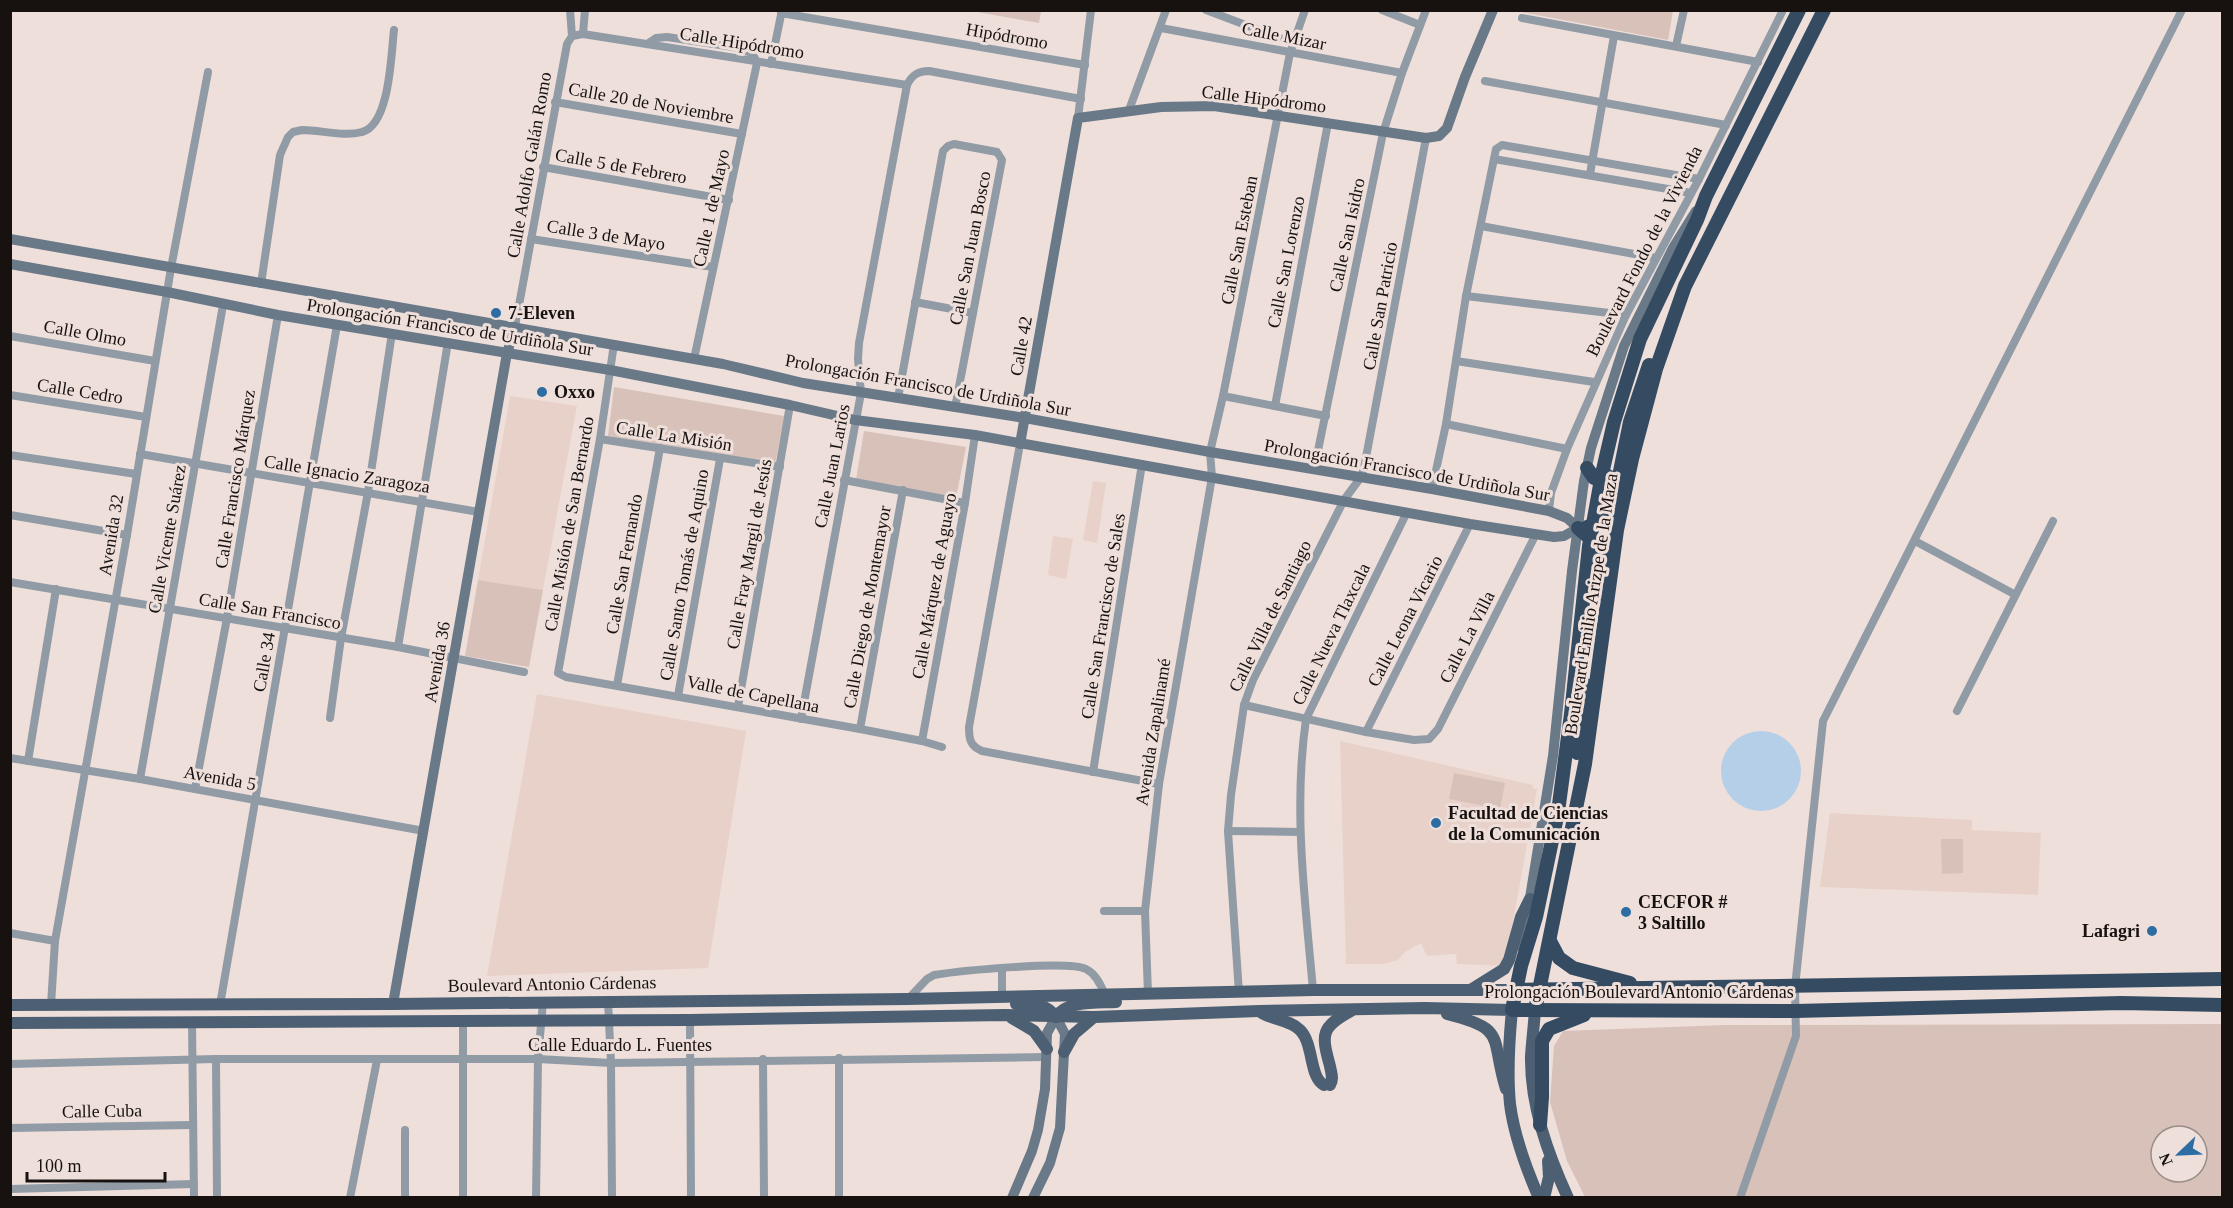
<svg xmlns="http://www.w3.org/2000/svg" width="2233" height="1208" font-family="'Times New Roman',serif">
<rect width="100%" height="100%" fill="#eedfda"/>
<!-- built -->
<g fill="#e8d1c9">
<path d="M510,396L577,406L543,590L478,580Z"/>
<path d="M1093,481L1106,483L1097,543L1083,540Z"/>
<path d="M1053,536L1073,539L1066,579L1048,575Z"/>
<path d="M537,694L746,731L708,968L487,976Z"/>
<path d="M1340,741L1533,785V788L1537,789L1505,966L1457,964L1456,954L1427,956L1421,943L1405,952L1398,960L1383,964H1346Z"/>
<path d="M1830,813L1972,820V830L2041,833L2038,895L1820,887Z"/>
</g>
<!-- green -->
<g fill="#d8c1b9" fill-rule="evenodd">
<path d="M972,11H1041L1039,23Z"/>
<path d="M1516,11H1673L1668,40Z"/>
<path d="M614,387L784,416L775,465L608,436Z"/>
<path d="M864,431L966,447L956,498L856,480Z"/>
<path d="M478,580L543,590L529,667L465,656Z"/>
<path d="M1454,773L1505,783L1500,809L1449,799Z"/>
<path d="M1941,839H1963V873L1942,874Z"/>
<path d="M2222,1024V1197H1585L1567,1161L1550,1102L1554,1046L1563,1031L1725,1025ZM2161,1136H2197V1172H2161Z"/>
</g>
<!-- water -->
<circle fill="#b5cfe8" cx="1761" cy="771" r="40"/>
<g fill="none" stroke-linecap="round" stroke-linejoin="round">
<!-- street -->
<g stroke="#909ba6" stroke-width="8">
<path d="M1206,10L1293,43"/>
<path d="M1382,10L1420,25"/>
<path d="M781,13L1085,65"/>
<path d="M1522,18L1758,62"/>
<path d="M1161,28L1402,73"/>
<path d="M583,34L585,10"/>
<path d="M572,36L583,34L907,85"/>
<path d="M647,44L656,38L667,37L740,48L753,54L757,63"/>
<path d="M1676,46L1684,10"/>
<path d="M771,64L782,10"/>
<path d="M1485,81L1726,125"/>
<path d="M555,102L742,134"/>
<path d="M1129,110L1166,10"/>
<path d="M1078,118L1091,10"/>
<path d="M1494,159L1691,193"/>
<path d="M543,167L729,200"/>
<path d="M1590,174L1614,36"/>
<path d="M1481,226L1656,258"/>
<path d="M531,239L713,267"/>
<path d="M261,284L280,155L288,137L293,132L302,130C321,130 344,137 362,132C390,125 391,54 394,30"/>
<path d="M1466,296L1626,315"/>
<path d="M915,302L973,313"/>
<path d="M515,327L567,44L572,36L570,10"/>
<path d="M10,336L155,361"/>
<path d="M614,344L600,439L558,673L566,677L860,729L922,741L942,747"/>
<path d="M694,359L757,63"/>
<path d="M1456,361L1594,382"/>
<path d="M10,395L146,417"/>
<path d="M1223,396L1326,416"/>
<path d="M898,398L943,151L948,146L954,144L997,152L1002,160L955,408"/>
<path d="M1275,406L1328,123"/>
<path d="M1446,424L1567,449"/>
<path d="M600,439L780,467"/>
<path d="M1020,444L969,727C969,739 970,746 982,751L1159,784"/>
<path d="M140,454L479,512"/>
<path d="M10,455L136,474"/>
<path d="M1314,470L1383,133L1402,73L1426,10"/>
<path d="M844,480L965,503"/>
<path d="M1432,489L1446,424L1466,296L1496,149L1502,145L1699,179"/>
<path d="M1549,511L1551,493L1567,449L1626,315L1699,179L1783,10"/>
<path d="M10,515L127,535"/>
<path d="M1915,541L2014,594"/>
<path d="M10,582L398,647L524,672"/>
<path d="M398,647L448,342"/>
<path d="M617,685L660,448"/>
<path d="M678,696L720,459"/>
<path d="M1244,705L1366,732L1414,740L1429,739L1438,729L1536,534"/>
<path d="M738,707L790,405"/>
<path d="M1957,711L2053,521"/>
<path d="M330,718L341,638L368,492L392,333"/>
<path d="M801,719L861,393L858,359L859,343L907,85C912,75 918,71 929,71L1081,99"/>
<path d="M860,729L903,490"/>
<path d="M1366,732L1470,524"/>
<path d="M922,741L965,503L975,435"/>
<path d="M10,758L140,779L424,831"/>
<path d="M28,761L56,589"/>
<path d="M1093,772L1142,464"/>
<path d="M140,779L223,305"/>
<path d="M195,789L227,618L278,315"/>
<path d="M1228,831L1300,832"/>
<path d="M1104,911H1145"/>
<path d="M10,933L55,941"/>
<path d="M1002,968V997"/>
<path d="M1313,990C1305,900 1293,809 1306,719L1407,512"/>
<path d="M1239,993L1228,831L1231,795L1244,705L1253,680L1344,500L1361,477L1364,468L1426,138"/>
<path d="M1148,994L1145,911L1159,784L1212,477L1210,452L1223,396L1290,53L1305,10"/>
<path d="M908,999L927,979L934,975C959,971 1068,960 1086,969C1096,974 1101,985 1105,995"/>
<path d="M608,1001L611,1063L612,1198"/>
<path d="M51,1005L55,941L127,535L171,268L208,72"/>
<path d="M220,1005L337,325"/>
<path d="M463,1020V1198"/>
<path d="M690,1020L691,1198"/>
<path d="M192,1021L194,1198"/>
<path d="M216,1059L217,1198"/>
<path d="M763,1059L764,1198"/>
<path d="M10,1064L216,1059H538L611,1063L1046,1057"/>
<path d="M10,1128L193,1125"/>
<path d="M10,1189L194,1184"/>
<path d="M350,1198L377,1060"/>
<path d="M405,1198V1130"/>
<path d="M536,1198L538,1059L543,1002"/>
<path d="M839,1198V1058"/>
<path d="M1740,1198L1796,1036L1795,987L1823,721L2182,10"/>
</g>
<!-- secondary -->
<g stroke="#697988" stroke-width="10">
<path d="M10,239L723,364L803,383L1025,418L1210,452L1432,489L1549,511L1567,518L1578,528L1564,536L1554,537L1470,524L975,435L855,420L790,405L610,370L278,315L167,292L10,264"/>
<path d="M1020,444L1078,118L1161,107L1214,106L1426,138L1439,136L1447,128L1465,77L1493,10"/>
<path d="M1522,947L1553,756L1572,571L1584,481L1591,448L1624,346L1673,248L1696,211"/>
<path d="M393,1004L507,353L515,327"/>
<path d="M1012,1198L1032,1151L1038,1130L1045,1089L1047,1033L1056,1017"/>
<path d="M1033,1198L1050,1163L1060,1128L1065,1034L1056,1017"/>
</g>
<!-- primary -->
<g stroke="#4d6073" stroke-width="12">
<path d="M1472,989L1504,969L1509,960L1521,917L1530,899"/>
<path d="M1016,1004C1032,1004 1046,1003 1056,1017"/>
<path d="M10,1005L393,1004L908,999L1313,990H1516"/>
<path d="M1535,1010C1534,1025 1532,1041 1531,1056C1530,1105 1548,1154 1568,1198"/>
<path d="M1262,1013C1274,1020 1290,1020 1300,1030C1314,1044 1309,1077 1324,1085"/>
<path d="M1447,1014C1508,1029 1490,1037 1506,1089"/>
<path d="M1056,1017C1067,1000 1098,1003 1116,1002"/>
<path d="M1012,1018L1034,1031L1047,1049"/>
<path d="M10,1023L690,1020L1005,1015L1094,1017L1259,1011L1425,1008L1512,1010C1509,1041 1507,1073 1510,1104C1514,1136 1526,1168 1539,1198"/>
<path d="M1064,1052L1074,1034L1094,1017"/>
<path d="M1330,1085C1334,1078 1331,1073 1330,1066C1321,1034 1321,1027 1351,1011"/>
<path d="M1544,1198L1549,1177L1548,1161"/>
</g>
<!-- highway -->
<g stroke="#354b61" stroke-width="14">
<path d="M1799,10L1706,196L1697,220L1640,339L1614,422L1602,474L1589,546L1571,714L1558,812L1536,917L1521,966L1512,1010L1795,1011L2121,1003L2222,1005"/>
<path d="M1587,468L1594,478L1601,479L1608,476"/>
<path d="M1587,527L1606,520L1612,511L1630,422L1649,365"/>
<path d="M1578,528C1599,545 1606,552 1602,580"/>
<path d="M1577,753L1586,685"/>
<path d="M1550,941L1559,958L1573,968L1630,983"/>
<path d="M1516,990L2222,979"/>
<path d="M1535,1010L1585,764L1617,530L1632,459L1656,369L1685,286L1824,10"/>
<path d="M1540,1125L1542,1097V1041L1549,1029L1584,1015"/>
</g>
</g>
<!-- markers -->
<g fill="#2d6da4" stroke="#eedfda" stroke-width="2">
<circle cx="496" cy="313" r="6"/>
<circle cx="542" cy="392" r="6"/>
<circle cx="1436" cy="823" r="6"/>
<circle cx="1626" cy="912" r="6"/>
<circle cx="2152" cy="931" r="6"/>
</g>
<g text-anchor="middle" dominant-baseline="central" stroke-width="6" stroke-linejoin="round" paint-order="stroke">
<!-- street labels -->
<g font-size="18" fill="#171210" stroke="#eedfda">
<text transform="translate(1007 36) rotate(10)">Hipódromo</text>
<text transform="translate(1284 36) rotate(11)">Calle Mizar</text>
<text transform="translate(742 43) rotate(9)">Calle Hipódromo</text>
<text transform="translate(1264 99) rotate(7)">Calle Hipódromo</text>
<text transform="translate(651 103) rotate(10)">Calle 20 de Noviembre</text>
<text transform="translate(529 165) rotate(-80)">Calle Adolfo Galán Romo</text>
<text transform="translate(621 166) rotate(10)">Calle 5 de Febrero</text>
<text transform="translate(711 208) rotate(-78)">Calle 1 de Mayo</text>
<text transform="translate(606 235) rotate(9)">Calle 3 de Mayo</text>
<text transform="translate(1347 235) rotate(-78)">Calle San Isidro</text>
<text transform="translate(1239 240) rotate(-79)">Calle San Esteban</text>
<text transform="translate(970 248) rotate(-79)">Calle San Juan Bosco</text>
<text transform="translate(1644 251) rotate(-63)">Boulevard Fondo de la Vivienda</text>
<text transform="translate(1286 262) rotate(-79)">Calle San Lorenzo</text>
<text transform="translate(1380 306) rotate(-80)">Calle San Patricio</text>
<text transform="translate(450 327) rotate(9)">Prolongación Francisco de Urdiñola Sur</text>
<text transform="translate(85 333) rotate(10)">Calle Olmo</text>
<text transform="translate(1021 346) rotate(-80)">Calle 42</text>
<text transform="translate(928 385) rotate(10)">Prolongación Francisco de Urdiñola Sur</text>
<text transform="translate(80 391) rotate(9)">Calle Cedro</text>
<text transform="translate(674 436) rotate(9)">Calle La Misión</text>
<text transform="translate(832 466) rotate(-79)">Calle Juan Larios</text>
<text transform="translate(1407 470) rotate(10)">Prolongación Francisco de Urdiñola Sur</text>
<text transform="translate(347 474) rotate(9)">Calle Ignacio Zaragoza</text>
<text transform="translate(235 479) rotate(-81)">Calle Francisco Márquez</text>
<text transform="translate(569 524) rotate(-80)">Calle Misión de San Bernardo</text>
<text transform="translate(111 535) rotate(-81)">Avenida 32</text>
<text transform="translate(167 539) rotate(-80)">Calle Vicente Suárez</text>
<text transform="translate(749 554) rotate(-80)">Calle Fray Margil de Jesús</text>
<text transform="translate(624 564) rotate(-80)">Calle San Fernando</text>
<text transform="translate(684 575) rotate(-80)">Calle Santo Tomás de Aquino</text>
<text transform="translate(934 586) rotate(-80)">Calle Márquez de Aguayo</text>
<text transform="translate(1591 604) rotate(-81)">Boulevard Emilio Arizpe de la Maza</text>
<text transform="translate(867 607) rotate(-80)">Calle Diego de Montemayor</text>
<text transform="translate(270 611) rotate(10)">Calle San Francisco</text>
<text transform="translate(1103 616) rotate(-81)">Calle San Francisco de Sales</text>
<text transform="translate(1270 616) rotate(-64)">Calle Villa de Santiago</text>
<text transform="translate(1405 621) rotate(-63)">Calle Leona Vicario</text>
<text transform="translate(1331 634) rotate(-64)">Calle Nueva Tlaxcala</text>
<text transform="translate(1467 637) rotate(-63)">Calle La Villa</text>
<text transform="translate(264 662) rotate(-80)">Calle 34</text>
<text transform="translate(437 662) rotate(-80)">Avenida 36</text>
<text transform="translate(753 694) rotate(11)">Valle de Capellana</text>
<text transform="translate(1153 732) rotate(-81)">Avenida Zapalinamé</text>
<text transform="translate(220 778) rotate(10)">Avenida 5</text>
<text transform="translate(552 984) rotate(-1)">Boulevard Antonio Cárdenas</text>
<text x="1639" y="992">Prolongación Boulevard Antonio Cárdenas</text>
<text x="620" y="1045">Calle Eduardo L. Fuentes</text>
<text transform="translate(102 1111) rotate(-1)">Calle Cuba</text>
</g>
<!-- poi labels -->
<g font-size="18" font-weight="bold" fill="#171210" stroke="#eedfda" text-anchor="start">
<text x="508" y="313">7-Eleven</text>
<text x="554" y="392">Oxxo</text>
<text x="1448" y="813">Facultad de Ciencias<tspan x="1448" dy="21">de la Comunicación</tspan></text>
<text x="1638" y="902">CECFOR #<tspan x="1638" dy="21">3 Saltillo</tspan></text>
<text x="2140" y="931" text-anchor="end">Lafagri</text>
</g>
</g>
<!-- border -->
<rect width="2233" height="1208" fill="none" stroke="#171210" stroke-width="24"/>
<!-- north arrow -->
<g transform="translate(2179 1154) rotate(247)"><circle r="28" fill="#eedfda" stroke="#988d89" stroke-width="1.5"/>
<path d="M0-4.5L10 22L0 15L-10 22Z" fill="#2d6da4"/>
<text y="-9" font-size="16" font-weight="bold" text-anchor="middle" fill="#171210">N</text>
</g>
<!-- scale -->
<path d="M27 1172v9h138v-9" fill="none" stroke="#171210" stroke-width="3"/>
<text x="36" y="1172" font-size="18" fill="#171210" stroke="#eedfda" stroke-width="4.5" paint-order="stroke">100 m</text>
</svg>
